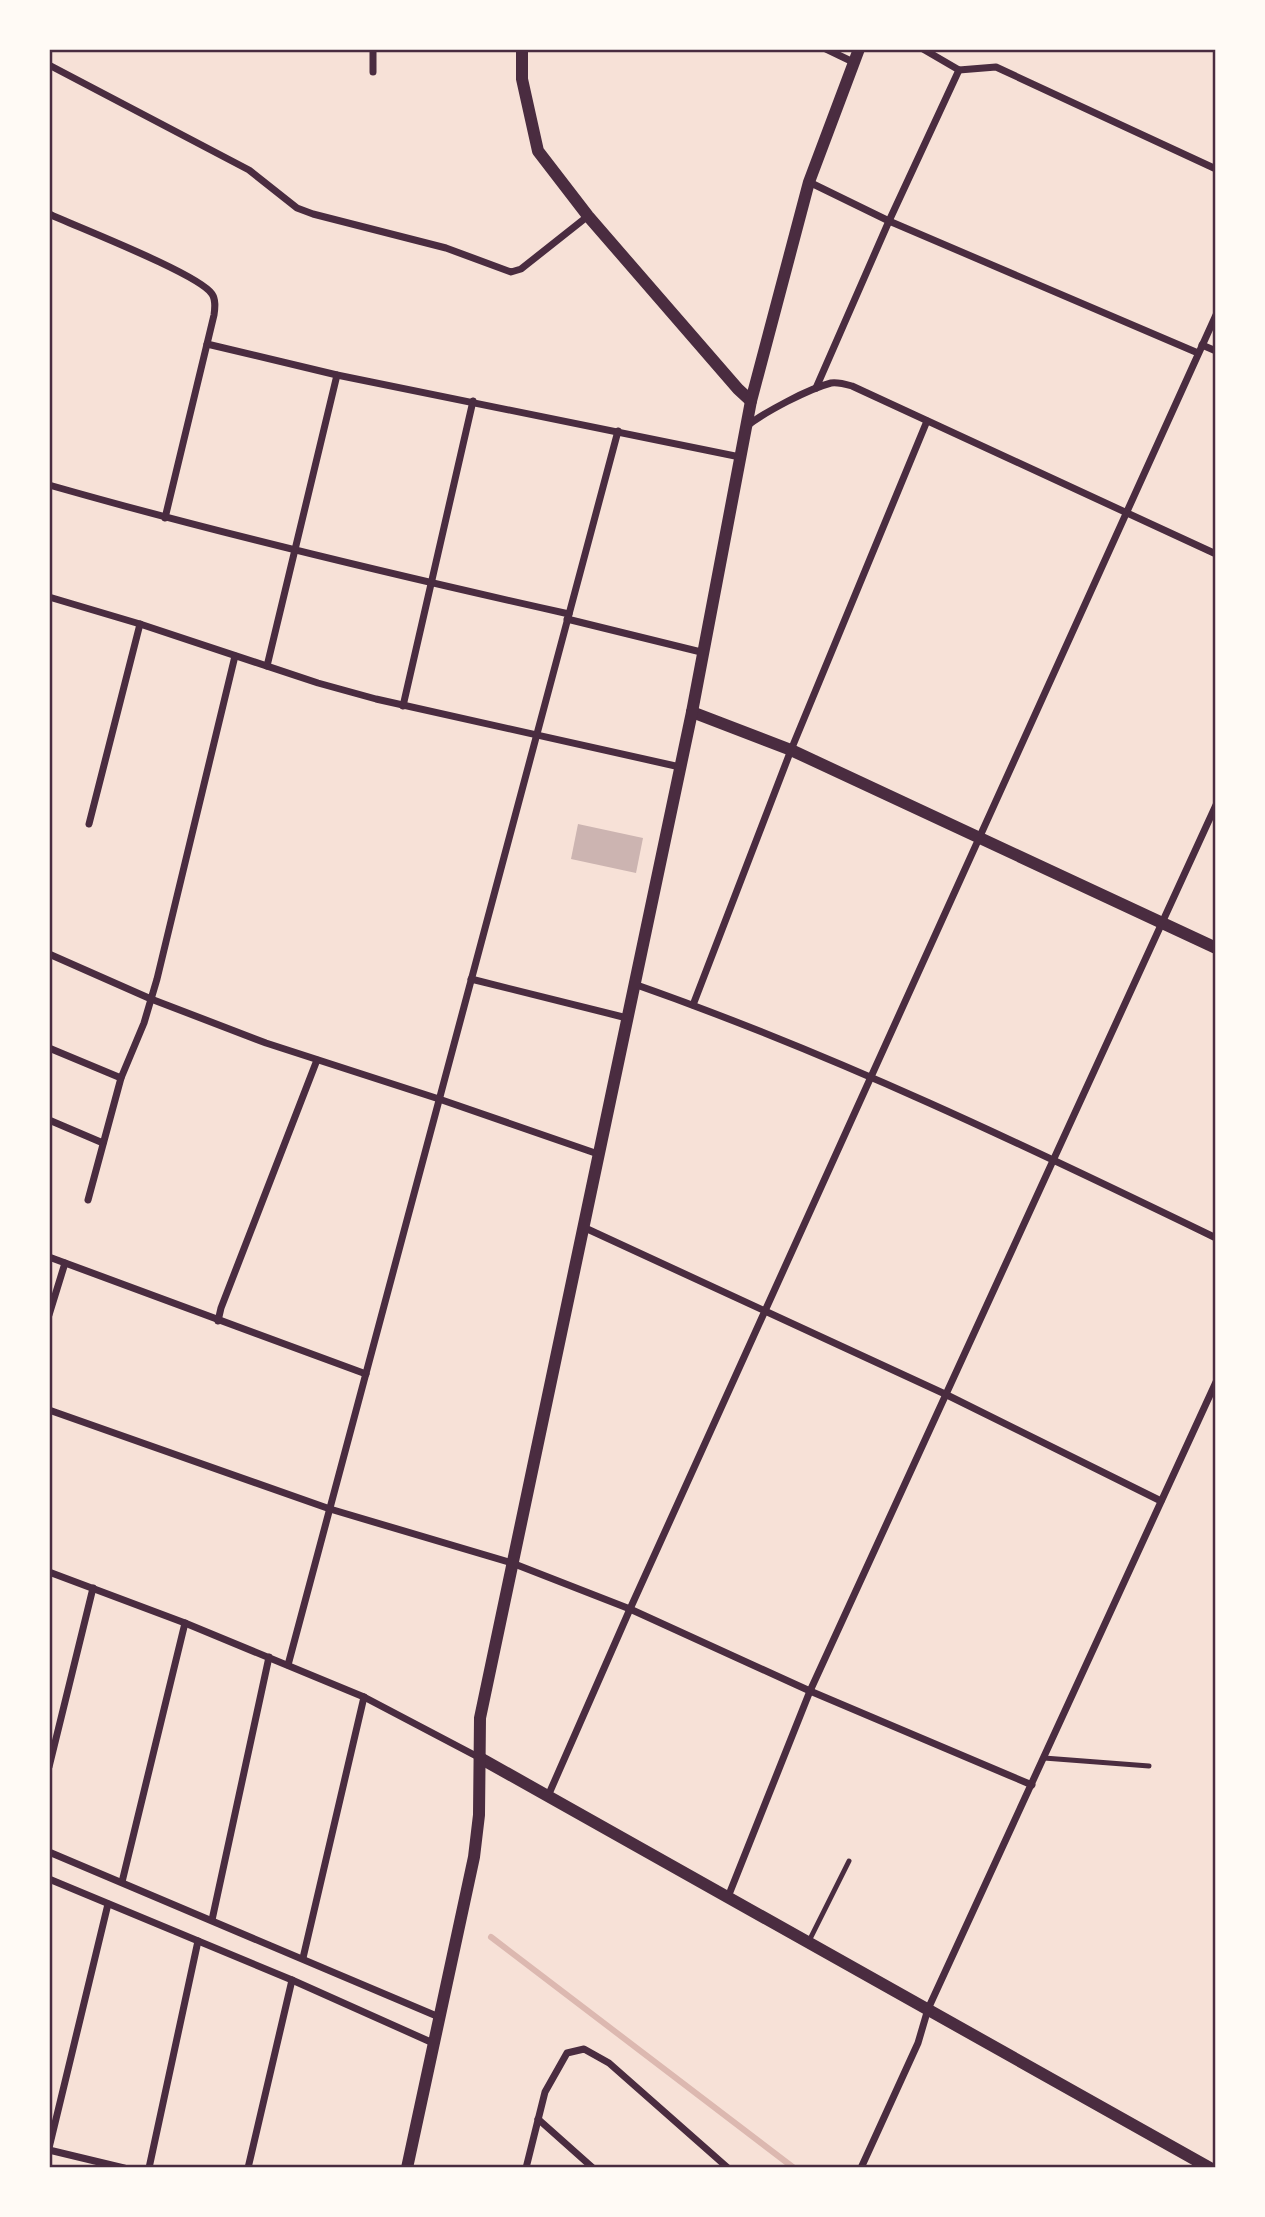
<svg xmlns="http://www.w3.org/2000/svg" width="1265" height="2217" font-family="Cabin,sans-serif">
<rect width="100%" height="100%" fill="#f7e1d7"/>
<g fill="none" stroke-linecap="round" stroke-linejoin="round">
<!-- stream -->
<path stroke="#dcb8b0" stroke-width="6" d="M491,1937L794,2168"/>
</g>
<!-- building -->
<path fill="#ccb4b1" d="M578,824L643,838L636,873L571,859Z"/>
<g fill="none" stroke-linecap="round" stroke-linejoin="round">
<!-- service -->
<g stroke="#4a2c40" stroke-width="5">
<path d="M1044,1758L1149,1766"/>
<path d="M808,1943L849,1861"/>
</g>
<!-- minor -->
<g stroke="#4a2c40" stroke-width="7">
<path d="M373,49V72"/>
<path d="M826,49L853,62"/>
<path d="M923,49L959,70L996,67L1216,169"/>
<path d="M49,65L249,170L297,208L313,214L446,248L511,272L521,269L588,216"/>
<path d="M809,182L889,221L1198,353"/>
<path d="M49,214C77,227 199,274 212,294C216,300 215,308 214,315L165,518"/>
<path d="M207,344L337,375L740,457"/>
<path d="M1202,345L1216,351"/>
<path d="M816,388L889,221L959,70"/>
<path d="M747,426C765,412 808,389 831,383C837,382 845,384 852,386L1216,554"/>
<path d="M49,485C221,534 394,575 569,614"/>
<path d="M49,597L140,624L318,683L376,699L680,767"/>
<path d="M567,619L701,652"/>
<path d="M267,666L337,375"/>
<path d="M403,706L473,401"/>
<path d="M89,824L140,624"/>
<path d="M49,954L151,999L266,1043L439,1099L598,1154"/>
<path d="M471,979L627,1018"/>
<path d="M634,984C834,1054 1026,1146 1216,1238"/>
<path d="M693,1005L791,750L927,421"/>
<path d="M49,1048L121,1078"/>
<path d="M49,1120L103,1143"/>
<path d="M88,1200L121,1078L144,1023L157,979L235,656"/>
<path d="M583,1227L945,1394L1161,1501"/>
<path d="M49,1257L366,1374"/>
<path d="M49,1315L65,1263"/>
<path d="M218,1321L221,1308L317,1060"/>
<path d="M49,1410L330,1509L512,1563L630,1609L810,1691L1032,1785"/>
<path d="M49,1572L185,1623L364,1697L480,1758"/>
<path d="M288,1665L618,431"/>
<path d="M49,1767L93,1588"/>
<path d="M548,1796L630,1609L1216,315"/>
<path d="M49,1852L439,2017"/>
<path d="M49,1879L292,1980L433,2043"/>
<path d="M122,1882L185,1623"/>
<path d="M728,1897L810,1691L1216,805"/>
<path d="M212,1920L269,1657"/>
<path d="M303,1958L364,1697"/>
<path d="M538,2119L593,2168"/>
<path d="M49,2148L108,1904"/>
<path d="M49,2150L124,2168"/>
<path d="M149,2168L198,1941"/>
<path d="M248,2168L292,1980"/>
<path d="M526,2168L545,2092L567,2053L584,2049L609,2063L728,2168"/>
<path d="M861,2168L918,2043L928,2009L1216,1382"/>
</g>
<!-- tertiary -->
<g stroke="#4a2c40" stroke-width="12">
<path d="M522,49V79L538,151L588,216L738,389L751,401"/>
<path d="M692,712L791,750L1216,948"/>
<path d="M480,1758L1210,2168"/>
<path d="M407,2168L474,1857L479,1815L480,1718L692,712L751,401L809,182L859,49"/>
</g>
</g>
<!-- border -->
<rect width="1265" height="2217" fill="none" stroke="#fffaf5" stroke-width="102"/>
<rect x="51" y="51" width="1163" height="2115" fill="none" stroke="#4a2c40" stroke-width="2.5"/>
</svg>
